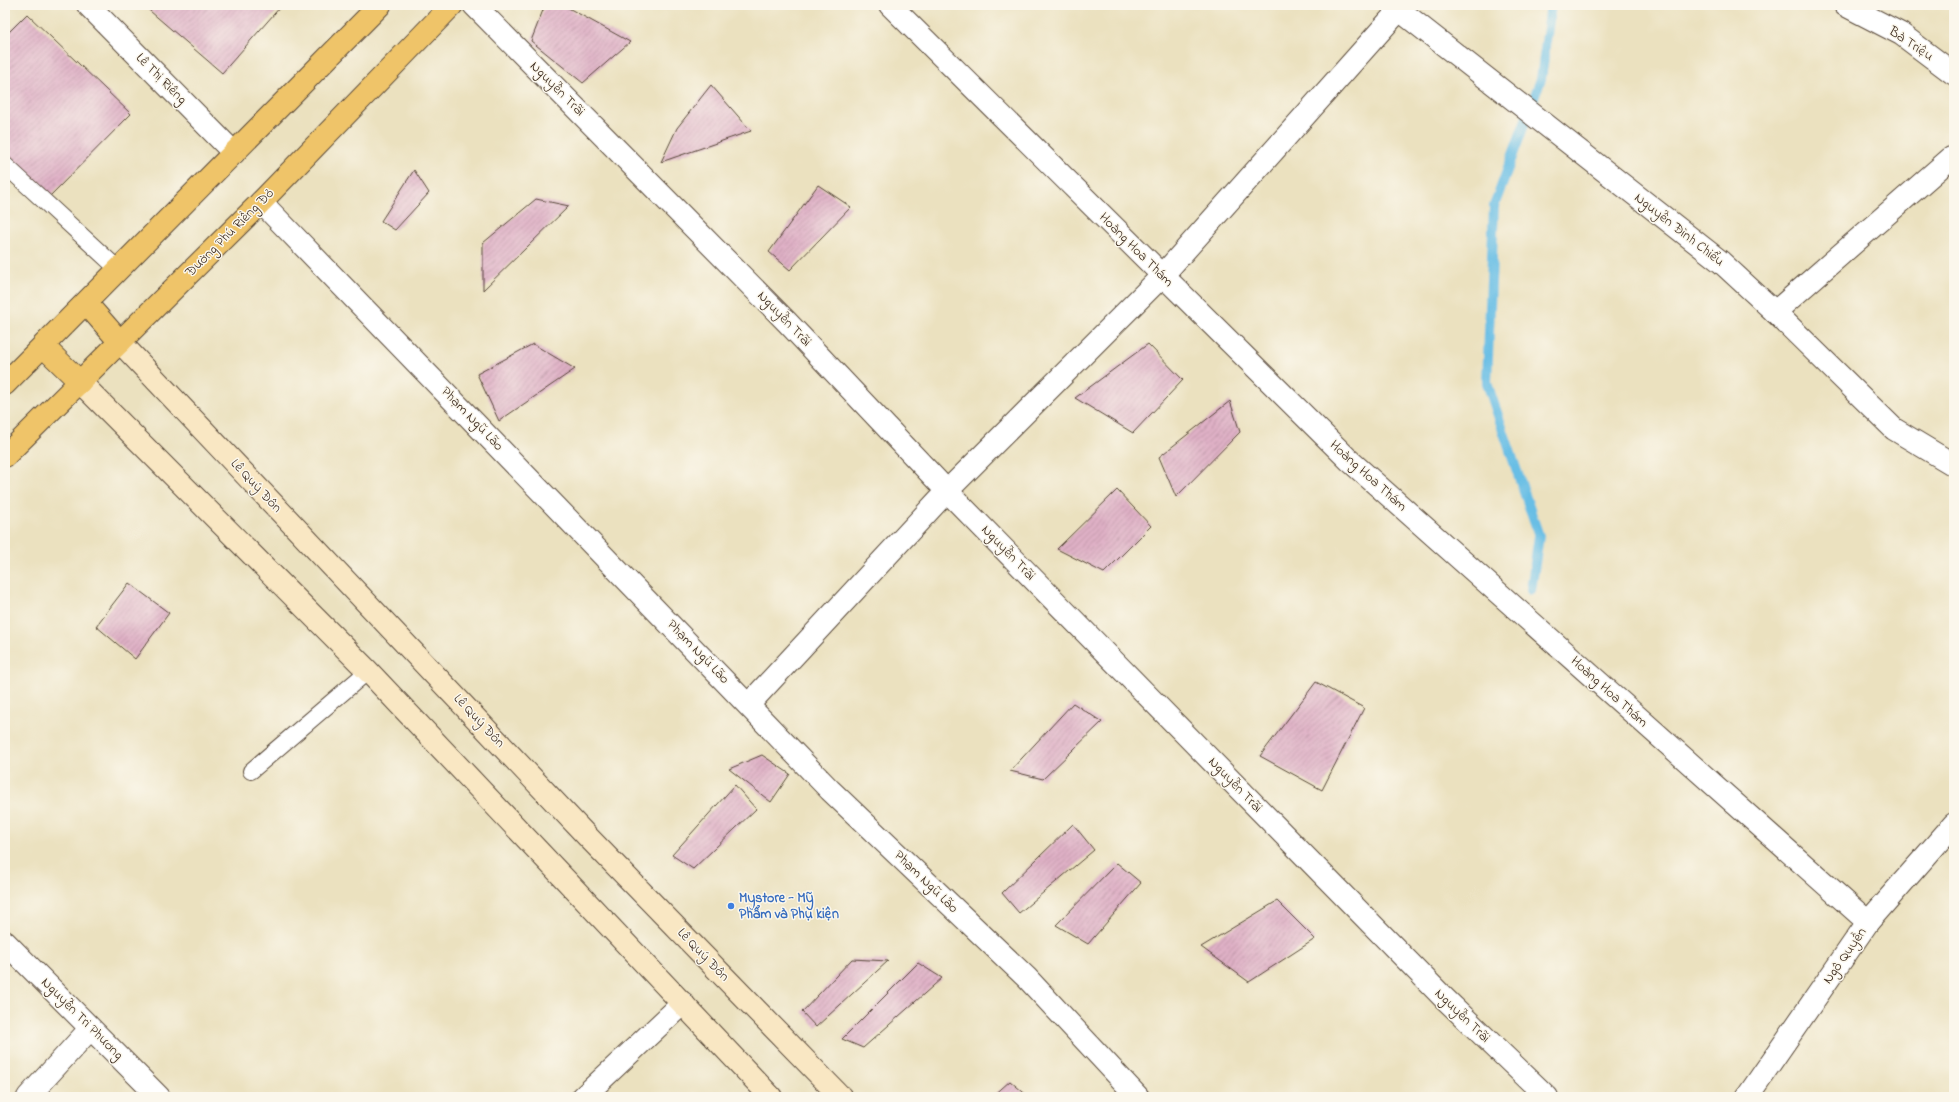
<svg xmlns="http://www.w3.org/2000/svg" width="1959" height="1102" font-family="'Indie Flower',sans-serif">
<defs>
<pattern id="building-hatch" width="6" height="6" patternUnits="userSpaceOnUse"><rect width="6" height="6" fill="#dfb0c6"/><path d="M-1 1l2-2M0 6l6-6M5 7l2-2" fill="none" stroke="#b68fa0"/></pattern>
</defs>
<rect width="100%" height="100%" fill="#fbf7ec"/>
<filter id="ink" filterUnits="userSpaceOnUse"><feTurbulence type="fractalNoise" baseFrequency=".025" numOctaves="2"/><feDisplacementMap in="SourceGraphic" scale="8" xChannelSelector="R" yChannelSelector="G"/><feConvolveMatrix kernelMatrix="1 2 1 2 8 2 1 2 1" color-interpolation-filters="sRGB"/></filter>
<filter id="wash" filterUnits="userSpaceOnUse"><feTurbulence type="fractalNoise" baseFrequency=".012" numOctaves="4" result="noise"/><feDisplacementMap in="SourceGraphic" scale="16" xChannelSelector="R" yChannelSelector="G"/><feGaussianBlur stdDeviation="0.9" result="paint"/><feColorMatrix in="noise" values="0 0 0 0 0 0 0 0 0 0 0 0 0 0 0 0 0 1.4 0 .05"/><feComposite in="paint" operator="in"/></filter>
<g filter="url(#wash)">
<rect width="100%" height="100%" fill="#ebe1bf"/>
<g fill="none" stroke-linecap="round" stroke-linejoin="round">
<!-- stream -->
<path stroke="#68bee5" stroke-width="10" d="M1531,590L1539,536L1487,383L1494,206L1541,79L1551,5"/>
</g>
<g id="blocks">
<!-- building -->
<g fill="url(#building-hatch)">
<path d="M143,5H282L222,73Z"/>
<path d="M545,5H563L630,42L583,83L531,41Z"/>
<path d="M27,14L131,114L48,198L5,156V36Z"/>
<path d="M711,85L751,131L661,162L677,128Z"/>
<path d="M414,170L429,193L395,230L381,221Z"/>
<path d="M818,185L851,207L790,270L769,252Z"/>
<path d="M536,199L569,206L483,290V243Z"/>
<path d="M533,344L575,369L499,421L477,374Z"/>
<path d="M1148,344L1183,380L1133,433L1075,398Z"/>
<path d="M1230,401L1240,432L1176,497L1159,457Z"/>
<path d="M1117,490L1151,526L1104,573L1057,549Z"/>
<path d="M129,583L169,613L135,659L96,626Z"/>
<path d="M1316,682L1364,708L1322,790L1260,756Z"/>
<path d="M1073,703L1102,722L1043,779L1010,771Z"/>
<path d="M762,755L790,774L771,802L729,769Z"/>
<path d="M735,785L756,809L693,869L672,855Z"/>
<path d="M1073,824L1094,850L1019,913L1002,893Z"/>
<path d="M1117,863L1141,883L1088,944L1056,925Z"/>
<path d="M1277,901L1315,939L1249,982L1201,947Z"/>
<path d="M852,959L888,961L816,1027L802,1012Z"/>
<path d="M918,963L942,978L863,1048L842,1039Z"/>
<path d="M1010,1081L1029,1097H992Z"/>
</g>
</g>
</g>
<g filter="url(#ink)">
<use href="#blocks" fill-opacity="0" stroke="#554536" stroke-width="1"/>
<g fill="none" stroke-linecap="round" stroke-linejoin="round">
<!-- service casing -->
<g stroke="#554536" stroke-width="18">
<g id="service">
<path d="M5,165L119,270"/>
<path d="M251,771L368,671"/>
</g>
</g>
<!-- minor casing -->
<g stroke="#554536" stroke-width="24">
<g id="minor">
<path d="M88,5L234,153"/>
<path d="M474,5L787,322L947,491L1443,997L1547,1097"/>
<path d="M890,5L1349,460L1868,922"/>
<path d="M1393,5L1721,262L1775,312L1894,429L1954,465"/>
<path d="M1845,5L1901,34L1954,74"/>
<path d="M261,202L830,790L1027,978L1138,1097"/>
<path d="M1775,312L1951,158"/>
<path d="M749,704L947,491L1162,276L1399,10"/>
<path d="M5,942L159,1097"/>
<path d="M28,1097L90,1029"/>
<path d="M583,1097L683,1003"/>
<path d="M1747,1097L1868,922L1954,824"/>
</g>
</g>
<!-- secondary casing -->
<g stroke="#554536" stroke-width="24">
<g id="secondary">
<path d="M120,342L587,836L841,1097"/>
<path d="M80,382L368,671L771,1097"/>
</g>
</g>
<!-- primary casing -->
<g stroke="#554536" stroke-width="24">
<g id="primary">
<path d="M86,303L120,342"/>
<path d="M44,347L80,382"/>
<path d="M5,384L380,5"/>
<path d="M5,456L261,202L452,5"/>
</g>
</g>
<!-- service -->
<use href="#service" stroke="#fff" stroke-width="16"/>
<!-- minor -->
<use href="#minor" stroke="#fff" stroke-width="22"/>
<!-- secondary -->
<use href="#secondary" stroke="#f9e7c3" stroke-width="22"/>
<!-- primary -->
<use href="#primary" stroke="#efc469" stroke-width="22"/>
</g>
</g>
<!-- markers -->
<circle fill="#3f7fe0" stroke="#fbf7ec" stroke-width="1.5" cx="731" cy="906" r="4"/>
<g text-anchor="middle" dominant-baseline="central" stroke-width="3" stroke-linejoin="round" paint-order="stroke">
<!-- street labels -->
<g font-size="14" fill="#3b2a1e" stroke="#fbf7ec">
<text transform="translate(1911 44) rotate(34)">Bà Triệu</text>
<text transform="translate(161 79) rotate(45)">Lê Thị Riêng</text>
<text transform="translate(557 89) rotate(45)">Nguyễn Trãi</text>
<text transform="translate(1679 230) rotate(38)">Nguyễn Đình Chiểu</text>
<text transform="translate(230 233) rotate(-45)">Đường Phú Riềng Đỏ</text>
<text transform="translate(1136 250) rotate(45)">Hoàng Hoa Thám</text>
<text transform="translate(784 319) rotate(46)">Nguyễn Trãi</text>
<text transform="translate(472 419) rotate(46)">Phạm Ngũ Lão</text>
<text transform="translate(1368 476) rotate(42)">Hoàng Hoa Thám</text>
<text transform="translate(256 486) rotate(47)">Lê Quý Đôn</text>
<text transform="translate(1008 553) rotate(46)">Nguyễn Trãi</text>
<text transform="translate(698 652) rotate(46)">Phạm Ngũ Lão</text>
<text transform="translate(1609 692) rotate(42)">Hoàng Hoa Thám</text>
<text transform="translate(479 721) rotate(47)">Lê Quý Đôn</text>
<text transform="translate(1235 785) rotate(46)">Nguyễn Trãi</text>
<text transform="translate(926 882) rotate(44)">Phạm Ngũ Lão</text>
<text transform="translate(703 955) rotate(46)">Lê Quý Đôn</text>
<text transform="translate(1845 956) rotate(-55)">Ngô Quyền</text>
<text transform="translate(1462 1016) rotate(44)">Nguyễn Trãi</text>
<text transform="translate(82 1019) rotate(45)">Nguyễn Tri Phương</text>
</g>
<!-- shop labels -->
<g font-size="14" font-weight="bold" fill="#366cbe" stroke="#fbf7ec" text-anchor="start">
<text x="739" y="898">Mystore - Mỹ<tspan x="739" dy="16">Phẩm và Phụ kiện</tspan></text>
</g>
</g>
<!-- margin -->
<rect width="1959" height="1102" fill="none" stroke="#fbf7ec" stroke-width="20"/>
</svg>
